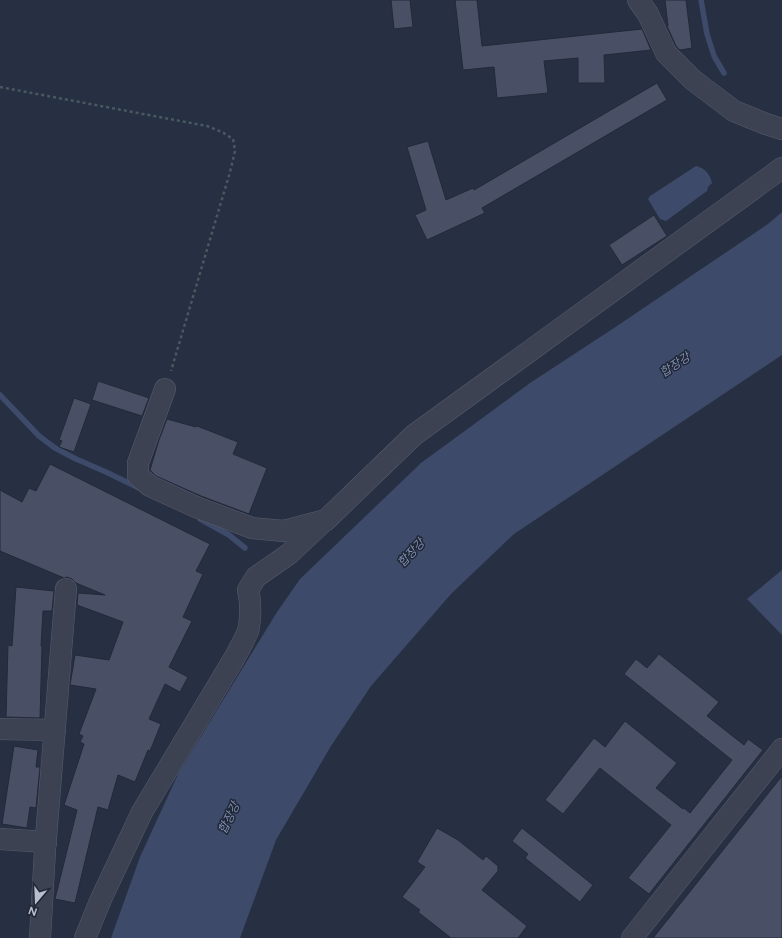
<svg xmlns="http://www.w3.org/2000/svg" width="782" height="938" font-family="Figtree,'Noto Sans KR',sans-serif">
<rect width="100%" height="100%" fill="#272f42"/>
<!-- water -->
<g fill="#3e4a6a">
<path d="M696,166C705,168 710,174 712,183L708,187L707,191L666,221L660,219L648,199L650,196Z"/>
<path d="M782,212V355L514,534L451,594L371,686L331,746L276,840L240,938H111L140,857L179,772L277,612L300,579L421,463L530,383L614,328L768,224Z"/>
<path d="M782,570V635L747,599Z"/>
</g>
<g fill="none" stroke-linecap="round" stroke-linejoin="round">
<!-- stream -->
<g stroke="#3e4a6a" stroke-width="5.5">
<path d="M701,0L707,34L714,56L724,73"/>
<path d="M0,395L39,436L55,448L76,459L106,472L139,488"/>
<path d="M200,519L229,535L245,548"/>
</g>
</g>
<!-- building -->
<g fill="#495066" stroke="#222939">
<path d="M391,0H410L413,27L394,29Z"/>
<path d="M455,0H477L482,46L642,29L651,50L604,55L605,83H578V58L544,61L548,93L497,98L494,67L463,70Z"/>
<path d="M665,0H686L692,48L680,50L676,46L667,26H668Z"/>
<path d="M657,83L667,100L482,208L485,213L427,240L415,215L426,210L407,147L428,141L446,200L473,188L474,190Z"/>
<path d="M654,215L667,236L622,265L609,245Z"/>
<path d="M98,381L149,398L142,416L92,400Z"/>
<path d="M74,398L91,404L74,452L59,447L62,441L59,440Z"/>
<path d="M167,419L196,427L197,426L238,442L233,454L267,468L249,514L201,496L156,476L150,470L159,440Z"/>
<path d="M50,464L210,544L196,571L203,574L183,617L192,621L169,667L188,677L180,692L165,684L149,719L161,724L150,751L148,750L135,782L118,775L108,810L98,807L75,903L55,899L77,810L64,805L84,744L80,742L83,736L79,734L96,689L70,685L75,655L109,660L123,622L77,605L78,593L105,595L76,583L72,579L67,577L64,578L0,551V490L22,502L29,488L36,491Z"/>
<path d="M16,587L54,591L52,611H43L41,646H42L40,718L6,717L8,645L12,646Z"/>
<path d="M659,654L719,702L707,716L744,745L748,739L763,750L649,894L628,878L671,825L600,768L563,814L545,800L594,738L605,747L625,721L677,763L656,788L683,809L684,808L690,813L732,760L624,674L636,659L647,668Z"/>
<path d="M14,746L38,750L36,767H40L36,808L30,807L27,828L2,824Z"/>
<path d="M782,776V938H653Z"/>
<path d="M437,828L458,840L483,860L486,856L498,866V871L482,890L527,926L518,938H451L418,912L420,910L402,897L425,867L417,862Z"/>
<path d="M522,828L593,885L580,902L525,858L528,854L512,841Z"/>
</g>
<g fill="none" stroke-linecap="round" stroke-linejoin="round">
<!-- minor casing -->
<g stroke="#575d6c" stroke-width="22">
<g id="minor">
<path d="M638,0L648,14L666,53L693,80L734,111L766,124L782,129"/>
<path d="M165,389L138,463V476L150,486L196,507L252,528L284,531L326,520L414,435L782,168"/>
<path d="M0,729L55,730"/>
<path d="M0,839L46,842"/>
<path d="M40,938L45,850L66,589"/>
<path d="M85,938L101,899L142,812L235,657C239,649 245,639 248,631C251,619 251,602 248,590L256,577L289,554L324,521"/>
<path d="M632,938L782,749"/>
</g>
</g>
<!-- path -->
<path stroke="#485960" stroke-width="2.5" stroke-dasharray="3 3" stroke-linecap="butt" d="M0,87L207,126L222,132L233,139L235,151L230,172L171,371"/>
<!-- minor -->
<use href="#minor" stroke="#3c4252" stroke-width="21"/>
</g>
<g text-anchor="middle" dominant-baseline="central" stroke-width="3" stroke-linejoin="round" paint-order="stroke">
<!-- water labels -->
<g font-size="12" font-style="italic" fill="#818fb2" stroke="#202737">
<text transform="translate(675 365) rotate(-33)">합장강</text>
<text transform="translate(411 553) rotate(-47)">합장강</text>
<text transform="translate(229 818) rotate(-64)">합장강</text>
</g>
</g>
<!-- north arrow -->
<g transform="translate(36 902) rotate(199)" stroke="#202737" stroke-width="3" paint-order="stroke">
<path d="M0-3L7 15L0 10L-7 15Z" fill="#b9bdcc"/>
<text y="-6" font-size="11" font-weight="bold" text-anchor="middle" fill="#b9bdcc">N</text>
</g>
</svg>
